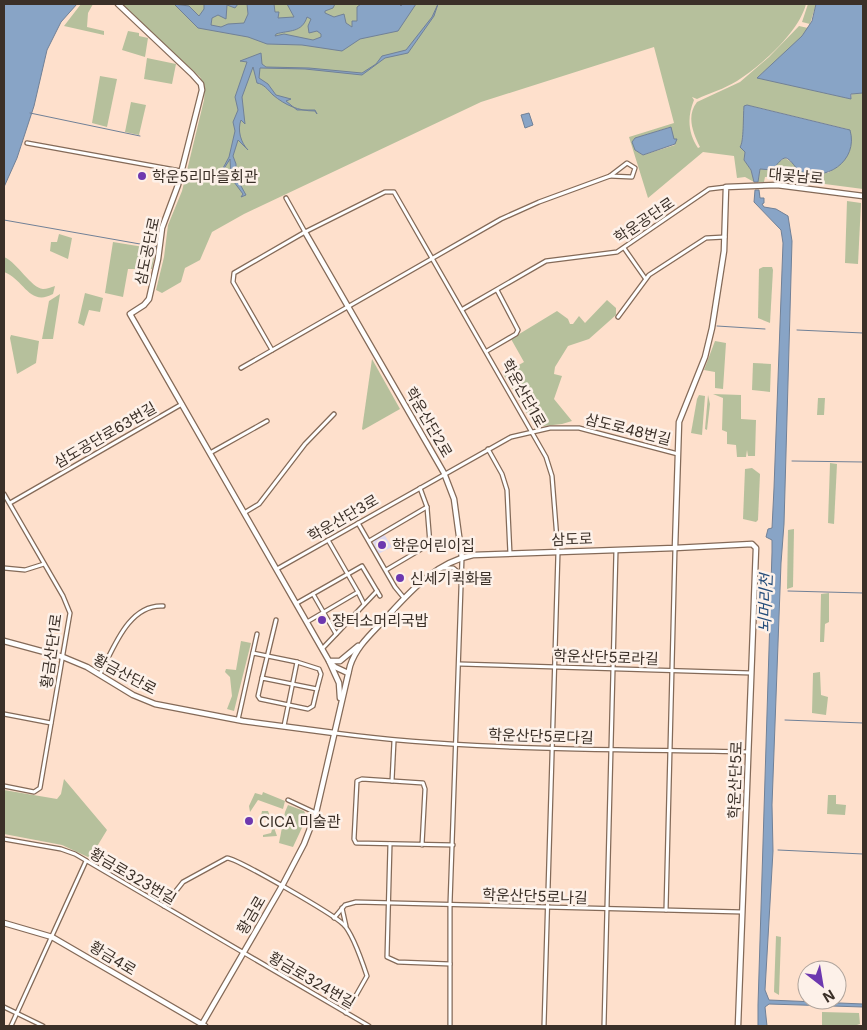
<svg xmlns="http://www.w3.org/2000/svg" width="867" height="1030" font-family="Inter,'Noto Sans KR',sans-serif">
<rect width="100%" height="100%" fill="#fee0cc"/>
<!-- education -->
<path fill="#ded9ef" d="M384,534L392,547L378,554L372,540Z"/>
<!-- green -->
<g fill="#b6c09c" fill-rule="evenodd">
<path d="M81,4H93L88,13L87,27L104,31V35L64,26Z"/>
<path d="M121,4H806C799,32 761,66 737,81C724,89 710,93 697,99L692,97L694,100C687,117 688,133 698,148L700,147C693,133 686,116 697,102L740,82L769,57L799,26L808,28L798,41L758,77L851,99L852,94L863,93V189L771,177H765L764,182H758L760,169H768L785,158L794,164L828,173C845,162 851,154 851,132L847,129L747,105L741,148L745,152L744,160L751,170L754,182L745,177L737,178L734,156L703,152L648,198L629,137L674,123L654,47L481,102L244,214L212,232L200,260L185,268L181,282L162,293L156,290L164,257L168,225L182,191L204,100L205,87L200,77ZM670,127L675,145L643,155L635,150L636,138Z"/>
<path d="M808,4H816L810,24L802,22Z"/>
<path d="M128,31L139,33V36L148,38L145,57L122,50Z"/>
<path d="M147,58L176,64L172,84L144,79Z"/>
<path d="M100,76L117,79L107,127L92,123Z"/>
<path d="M131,102L146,105L139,135L125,132Z"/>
<path d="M847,201L861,203L858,264L845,263Z"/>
<path d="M59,234L72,238L68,259L50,251L51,242H57Z"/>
<path d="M113,242L156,249L152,269H128L123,297L105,293Z"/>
<path d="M4,257C18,263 31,288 43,289C47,289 51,287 55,286L53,294C29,307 24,279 4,272Z"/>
<path d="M763,267H772L773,270L770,323L758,318L759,269Z"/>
<path d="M85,293L103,298L100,312L89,310L84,326L78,323Z"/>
<path d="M60,294L53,339H42L49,301Z"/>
<path d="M607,300L616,308V315L589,339L568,346L555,367L554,374L562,376L554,399L572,421L562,424L535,427L503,374L524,362L511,339L557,311L568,319L570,324H573L579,316L585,323Z"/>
<path d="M11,335L39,341L36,363L17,374L10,338Z"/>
<path d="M715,341L726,343L723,389L715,388V372L704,370Z"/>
<path d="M372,359L400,409L363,430L362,429Z"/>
<path d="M753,363L771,364L770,392L752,390Z"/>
<path d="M713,394L741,395V419L756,420L755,456H748L747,450L746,457H737L736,445L727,444V432L722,430L723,398Z"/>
<path d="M699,395L705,396L702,435L691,433L697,399Z"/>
<path d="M708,395L710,404L707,430L705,429Z"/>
<path d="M818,398H825L824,415H817Z"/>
<path d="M830,463L837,464L834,524L828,523Z"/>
<path d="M752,468L760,474L758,520L756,522L743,519L745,469Z"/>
<path d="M794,529L793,587L787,589L788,530Z"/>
<path d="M829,593V622L825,624L824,642H820L821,594Z"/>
<path d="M241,641L251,643L234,711L227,709L232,696L230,677L225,672L226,669L236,670Z"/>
<path d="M820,672L821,695L828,697L826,715L812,713L813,673Z"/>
<path d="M64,779L107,830L90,858L62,845L4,834V790L57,799L61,794Z"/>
<path d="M263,792L285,801L283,809L258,800L250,812L249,806L255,793L262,795Z"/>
<path d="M828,795H836V804L846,805L845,815L827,814Z"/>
<path d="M288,805L304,811L307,817L293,847L279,843L285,812Z"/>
<path d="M262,811H268L277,836L263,837V835L271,833C275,824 266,822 261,816Z"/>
<path d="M776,936L781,937L779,995L774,992Z"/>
<path d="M822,1012L859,1013L860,1024L854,1026H822Z"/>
</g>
<!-- water -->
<g fill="#88a4c6" stroke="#718197" fill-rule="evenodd">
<path d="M4,4H77L61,22L47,50L34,106L17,158L4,187Z"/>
<path d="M174,4L189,6L199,16L204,9V4H238L235,8L227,5L226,19L218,15L212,18L211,25L221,27L228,24L244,23L248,14L247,4H274L275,12H279L278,18L294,17L287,4H335L333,8L325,11V13L334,17L344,14L346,23L352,27V21H357V7L361,4H399L401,6L403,4H416L398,31L360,39L342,51L302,45L267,44L248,37L198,28ZM307,17L311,19L308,26L309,33L317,31L321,34V37L313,40L284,34L275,36L276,34C289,30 302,33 307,17Z"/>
<path d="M438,4L434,16L408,53L385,58L362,75L305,69L260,68L259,78L268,84L276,95L291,99L286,101L297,110H315L317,114L315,111C298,111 285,105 273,95C268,90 264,84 257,83L253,67L242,97L245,124L241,120C237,130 241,143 248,150L238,140L233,156L236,164V177L246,195L241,197L243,194L231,178L230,159L215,183L229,157L235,131L233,122L238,110L235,97L247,62L240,61L261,53L262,64L266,67L309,68L362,73L376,64L382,56L406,50L432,17Z"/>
<path d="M816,4H863V93L851,94V99L757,78L802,36L812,21Z"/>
<path d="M747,105L850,130C859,161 825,184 798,170C785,154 786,154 772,170L760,169L758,182H754L751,170L744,160L745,152L740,147C744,142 743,116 744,106Z"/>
<path d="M529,113L533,125L525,128L521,115Z"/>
<path d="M671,127L674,139H677L675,144L643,155L635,150L632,142L635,138Z"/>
<path d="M755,190H759L760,198H764V203L762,204L764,207L776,209L788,216L792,241L784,524L781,563L772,805L773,851L765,990L769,1000L863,1004V1007L769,1004L765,1007L767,1026H758V1005L772,552V540L766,537L768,529L772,528L774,488L783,243L781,230L754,202Z"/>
</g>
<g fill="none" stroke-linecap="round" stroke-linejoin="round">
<!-- stream -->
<g stroke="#718197" stroke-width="1">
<path d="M30,113L140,136"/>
<path d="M4,220L157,247"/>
<path d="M717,326L765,329"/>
<path d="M797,330L863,333"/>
<path d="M792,461L863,462"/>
<path d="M788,591L863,593"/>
<path d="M785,720L863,723"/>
<path d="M778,850L863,854"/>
</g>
<!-- street casing -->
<g stroke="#846a58" stroke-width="5.5">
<g id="street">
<path d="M27,143L181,171"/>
<path d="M627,163L635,168L632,177L610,176Z"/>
<path d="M286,198L305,232"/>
<path d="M624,248L645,278"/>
<path d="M463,309L546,261L617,252L709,189L726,187"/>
<path d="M618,317L649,275L706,238L725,237"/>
<path d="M272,350L233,282L234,273L305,232L385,192H394L546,457L552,476L558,552L544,1026"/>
<path d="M487,351L516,334L518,330L497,290"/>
<path d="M241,368L501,219L539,202L610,176"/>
<path d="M488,449L502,474L507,490L510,554"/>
<path d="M210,453L267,421"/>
<path d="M4,494L63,596L70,613L40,788L34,792L4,786"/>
<path d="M10,503L182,404"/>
<path d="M244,513L259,504L305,444L334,414"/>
<path d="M358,523L395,587L404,598"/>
<path d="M369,541L427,507"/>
<path d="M4,568L25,570L44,564"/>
<path d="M443,568H453L462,575"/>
<path d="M277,569L511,437L550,428H579L678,454"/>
<path d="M386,570L430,544L427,507L420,488"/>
<path d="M358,592L364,604"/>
<path d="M313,594L336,634"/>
<path d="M297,603L362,566L380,596"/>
<path d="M307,622L358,592L328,540"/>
<path d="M322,649L377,591"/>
<path d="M253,653L297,662L284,726"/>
<path d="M297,662L319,669L321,674L317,689"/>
<path d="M460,664L751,673"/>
<path d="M100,674C113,650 128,604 163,606"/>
<path d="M262,678L317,689L313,706L308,709L260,699L258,696Z"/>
<path d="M262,678L276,620"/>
<path d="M4,714L51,723"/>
<path d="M238,720L257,634"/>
<path d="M335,733C471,751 611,749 748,752"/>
<path d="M392,781L394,741"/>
<path d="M288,800L316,813"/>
<path d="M4,839L61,849L75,854L369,1026"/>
<path d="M390,844L387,957L398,962L450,964"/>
<path d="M422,845L425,789L423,783L362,779L357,781L354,839L356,843L453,845"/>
<path d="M164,906L183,882L227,858C238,859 333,914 343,924C352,932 363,964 367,976L346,1013"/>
<path d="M342,908L346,926"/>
<path d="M666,910L675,548"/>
<path d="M334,918L345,905L356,902L742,912"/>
<path d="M4,1007L43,1026"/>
<path d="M11,1026L86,861"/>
<path d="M450,1026V904L462,558"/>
<path d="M604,1026L616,550"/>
</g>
</g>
<!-- secondary casing -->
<g stroke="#846a58" stroke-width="7">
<g id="secondary">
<path d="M118,4L192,74L201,84L202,90L178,185L162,228L158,259L149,299L144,305L130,314L329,661L335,667L348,673"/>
<path d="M305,232L444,473L454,499L462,558"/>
<path d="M675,548L752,544L756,548L738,1026"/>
<path d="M4,641L63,657L87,667L133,695L155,704L243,721L334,733"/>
<path d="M340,698L339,683L329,661H340L358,646"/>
<path d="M4,923L52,937L205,1026"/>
<path d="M201,1026L282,886L304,844L316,813L350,666C356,647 371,634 384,620C410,592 434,563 473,555L675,548L679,422L705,357L712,328L724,251L726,187L777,185L863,196"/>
</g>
</g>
<!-- street -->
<use href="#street" stroke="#fff" stroke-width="3"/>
<!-- secondary -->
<use href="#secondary" stroke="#fff" stroke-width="4.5"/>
</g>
<!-- markers -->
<g fill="#6d38af" stroke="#fdf1e9" stroke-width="2">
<circle cx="142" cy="176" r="5"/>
<circle cx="382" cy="545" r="5"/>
<circle cx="400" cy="578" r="5"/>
<circle cx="322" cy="620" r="5"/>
<circle cx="249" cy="821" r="5"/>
</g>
<g text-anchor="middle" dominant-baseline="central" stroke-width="5" stroke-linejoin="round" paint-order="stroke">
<!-- poi labels -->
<g font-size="15" fill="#3b3028" stroke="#fdf1e9" text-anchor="start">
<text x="152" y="176">학운5리마을회관</text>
<text x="392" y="545">학운어린이집</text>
<text x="410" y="578">신세기퀵화물</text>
<text x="332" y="620">장터소머리국밥</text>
<text x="259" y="821">CICA 미술관</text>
</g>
<!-- street labels -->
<g font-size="15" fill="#3b3028" stroke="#fdf1e9">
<text transform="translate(796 176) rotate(5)">대곶남로</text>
<text transform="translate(644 220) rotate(-34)">학운공단로</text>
<text transform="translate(147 251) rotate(-78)">삼도공단로</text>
<text transform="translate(524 393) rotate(61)">학운산단1로</text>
<text transform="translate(429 422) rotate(60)">학운산단2로</text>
<text transform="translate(628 429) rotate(14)">삼도로48번길</text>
<text transform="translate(105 435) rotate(-30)">삼도공단로63번길</text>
<text transform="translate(343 518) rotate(-30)">학운산단3로</text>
<text transform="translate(572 539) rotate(-2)">삼도로</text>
<text transform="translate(51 651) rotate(-82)">황금산단1로</text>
<text transform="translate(606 657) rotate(2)">학운산단5로라길</text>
<text transform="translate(125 674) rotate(28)">황금산단로</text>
<text transform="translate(541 736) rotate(2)">학운산단5로다길</text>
<text transform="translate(735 780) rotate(-88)">학운산단5로</text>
<text transform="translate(133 876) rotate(30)">황금로323번길</text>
<text transform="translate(535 896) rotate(2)">학운산단5로나길</text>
<text transform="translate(251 915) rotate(-60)">황금로</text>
<text transform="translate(113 958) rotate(31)">황금4로</text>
<text transform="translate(312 980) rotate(30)">황금로324번길</text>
</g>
<!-- water labels -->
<g font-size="16" font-style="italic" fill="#254d7a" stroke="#fdf1e9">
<text transform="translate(765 603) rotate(-88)">뇌머리천</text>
</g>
</g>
<!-- border -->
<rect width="867" height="1030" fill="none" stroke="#3b3028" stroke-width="10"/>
<!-- north arrow -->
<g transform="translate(822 985) rotate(149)"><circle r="24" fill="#fdf1e9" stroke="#afa49c"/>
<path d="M0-4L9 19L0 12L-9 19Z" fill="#6d38af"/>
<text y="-8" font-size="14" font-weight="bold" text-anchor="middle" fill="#3b3028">N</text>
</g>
</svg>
